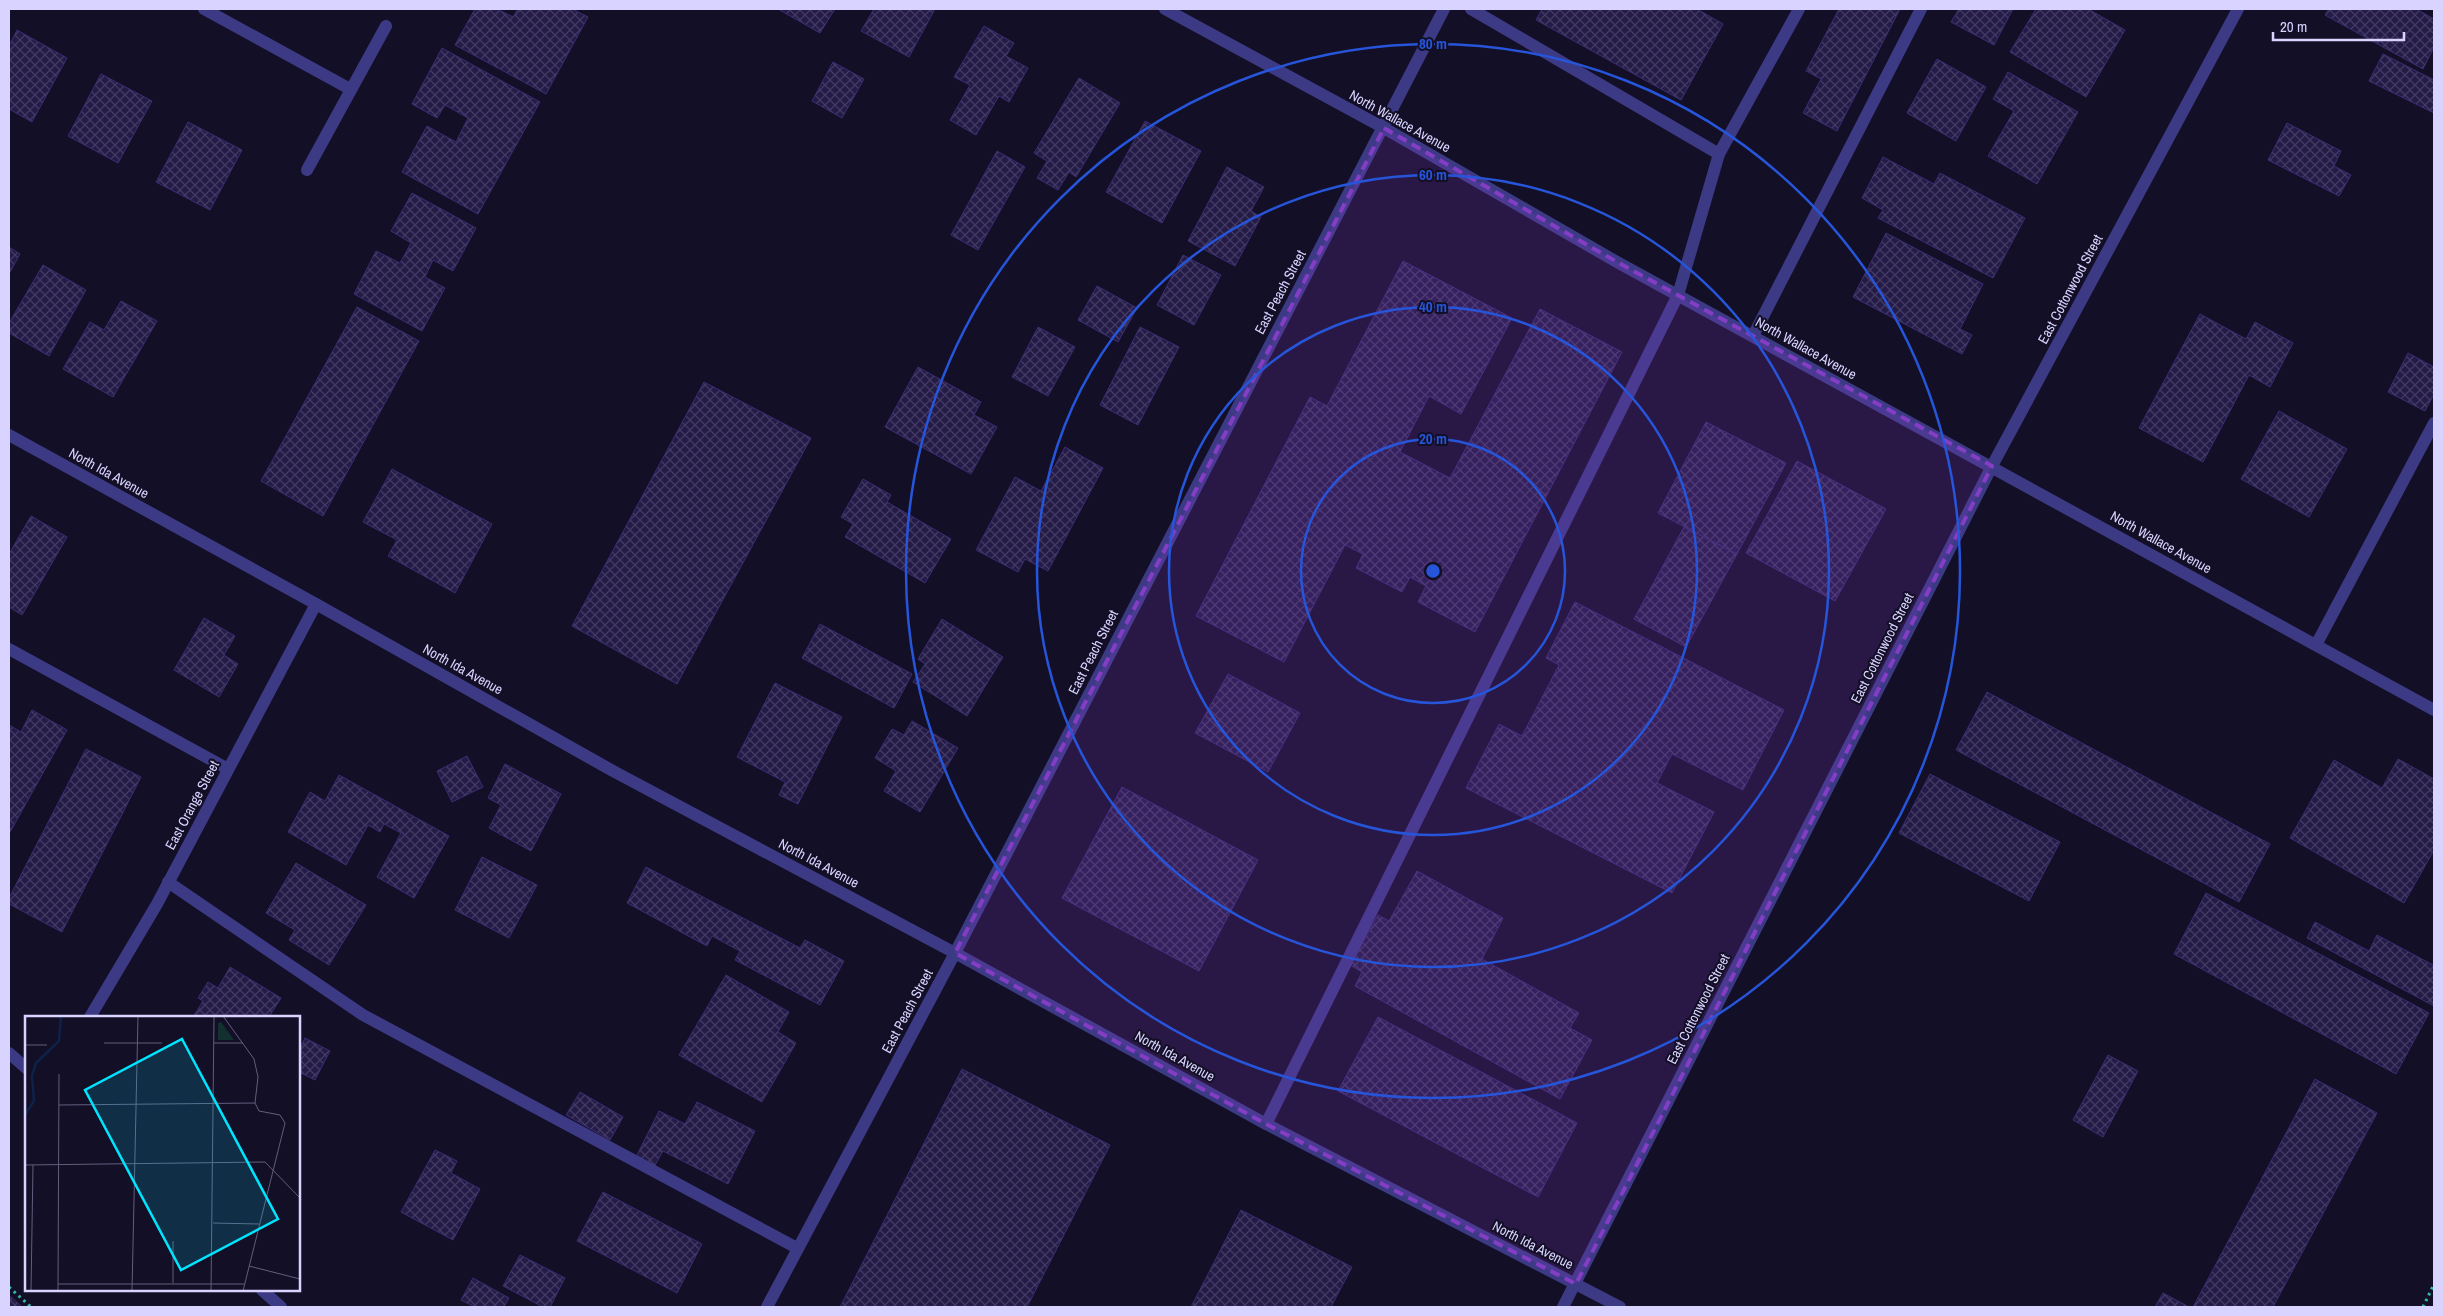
<svg xmlns="http://www.w3.org/2000/svg" width="2443" height="1316" font-family="'Archivo Narrow',sans-serif">
<defs>
<pattern id="building-cross-hatch" width="8" height="8" patternUnits="userSpaceOnUse" patternTransform="scale(1.25)"><rect width="8" height="8" fill="#241b47"/><path d="M0 0l8 8M0 8l8-8" fill="none" stroke="#433b63"/></pattern>
</defs>
<rect width="100%" height="100%" fill="#130f26"/>
<!-- building -->
<g fill="url(#building-cross-hatch)" stroke="#3b2d73">
<path d="M475,9H497L513,17L518,9H572L588,17L546,94L455,45Z"/>
<path d="M778,9H835L820,33Z"/>
<path d="M874,9H935L909,57L861,31Z"/>
<path d="M1542,9H1697L1723,24L1681,100L1536,20Z"/>
<path d="M1839,9H1900L1837,131L1803,113L1821,79L1806,71Z"/>
<path d="M1959,9H2013L1994,45L1951,22Z"/>
<path d="M2036,9H2088L2125,30L2086,97L2010,52Z"/>
<path d="M2329,9H2416L2434,19V47L2423,69L2325,15Z"/>
<path d="M984,26L1014,43L1006,56L1028,68L1009,102L999,96L976,135L950,120L970,85L954,77Z"/>
<path d="M17,30L67,58L32,122L9,109V46Z"/>
<path d="M442,48L540,102L478,214L402,172L427,126L456,142L468,118L445,105L437,118L412,104Z"/>
<path d="M2383,54L2434,80V113L2369,81Z"/>
<path d="M1937,59L1986,87L1956,141L1907,113Z"/>
<path d="M833,62L864,79L842,118L812,101Z"/>
<path d="M2008,72L2078,112L2037,184L1988,156L2014,111L1993,99Z"/>
<path d="M101,74L152,101L118,163L68,136Z"/>
<path d="M1079,78L1120,103L1076,177L1069,172L1058,190L1037,178L1047,161L1034,153Z"/>
<path d="M1145,121L1201,151L1162,223L1106,192Z"/>
<path d="M188,122L242,150L210,210L156,182Z"/>
<path d="M2287,123L2341,151L2334,166L2351,175L2339,196L2268,160Z"/>
<path d="M997,151L1025,167L978,250L951,235Z"/>
<path d="M1883,157L1934,184L1940,173L2025,218L1993,278L1878,218L1883,210L1862,198Z"/>
<path d="M1227,167L1264,187L1251,211L1261,217L1235,266L1188,241Z"/>
<path d="M412,193L476,228L453,271L433,260L425,277L445,288L422,331L354,294L376,251L400,263L411,243L391,231Z"/>
<path d="M1886,233L1983,284L1960,329L1972,335L1962,354L1853,297Z"/>
<path d="M9,247L20,254L9,274Z"/>
<path d="M1183,255L1221,275L1194,325L1157,305Z"/>
<path d="M1403,261L1512,318L1461,414L1429,396L1400,452L1450,478L1540,309L1622,352L1475,632L1418,602L1426,586L1410,577L1402,592L1356,568L1363,554L1345,545L1284,662L1196,616L1310,397L1327,406Z"/>
<path d="M43,265L86,290L49,356L9,333V323Z"/>
<path d="M1097,286L1137,308L1118,342L1078,320Z"/>
<path d="M121,301L157,321L113,397L63,369L90,322L104,330Z"/>
<path d="M357,307L419,341L323,516L261,481Z"/>
<path d="M2200,314L2246,339L2255,322L2293,343L2270,387L2249,375L2203,462L2139,428Z"/>
<path d="M1038,327L1075,347L1048,396L1012,377Z"/>
<path d="M1140,327L1179,347L1138,425L1100,405Z"/>
<path d="M2408,353L2434,367V394L2425,411L2388,392Z"/>
<path d="M918,367L981,402L974,415L997,427L971,474L885,427Z"/>
<path d="M704,382L811,438L677,684L572,626Z"/>
<path d="M2279,411L2347,449L2309,517L2241,479Z"/>
<path d="M1706,422L1786,463L1737,554L1658,513Z"/>
<path d="M1065,447L1103,468L1048,571L1025,559L1018,572L976,550L1015,477L1041,491Z"/>
<path d="M1797,461L1886,509L1835,601L1746,553Z"/>
<path d="M392,469L492,524L455,593L388,556L397,540L363,522Z"/>
<path d="M863,479L891,495L887,502L951,539L925,583L845,537L853,524L841,517Z"/>
<path d="M31,516L67,537L22,615L9,607V554Z"/>
<path d="M1684,527L1737,554L1686,647L1634,619Z"/>
<path d="M1575,602L1784,710L1743,790L1672,754L1657,783L1714,812L1672,893L1466,788L1499,724L1522,736L1559,665L1546,658Z"/>
<path d="M204,618L235,636L224,655L238,664L219,697L174,670Z"/>
<path d="M942,619L1003,657L967,716L913,682L925,664L918,659Z"/>
<path d="M820,624L912,674L894,708L802,658Z"/>
<path d="M1228,674L1300,713L1268,772L1195,733Z"/>
<path d="M775,683L842,717L798,804L779,795L785,782L737,757Z"/>
<path d="M1987,692L2270,844L2239,902L1956,750Z"/>
<path d="M32,710L67,730L9,834V725L21,732Z"/>
<path d="M912,721L958,748L920,812L884,791L896,771L875,758L892,729L904,735Z"/>
<path d="M86,749L141,777L62,932L9,904V898Z"/>
<path d="M467,756L483,787L452,802L437,771Z"/>
<path d="M2398,759L2434,779V850L2404,903L2290,838L2334,760L2382,788Z"/>
<path d="M505,764L561,794L531,851L489,828L501,805L488,798Z"/>
<path d="M1930,774L2060,842L2029,901L1899,833Z"/>
<path d="M339,775L449,836L414,898L377,877L401,833L384,824L380,832L368,825L346,865L288,832L310,792L325,801Z"/>
<path d="M1122,787L1258,860L1199,971L1062,898Z"/>
<path d="M482,857L537,885L509,938L455,910Z"/>
<path d="M296,863L366,905L329,965L289,940L295,930L266,913Z"/>
<path d="M646,867L800,948L805,940L844,961L820,1005L735,960L740,951L712,936L707,946L627,903Z"/>
<path d="M1417,871L1503,918L1482,959L1579,1013L1570,1028L1592,1040L1560,1099L1355,986L1362,972L1350,965L1378,915L1389,921Z"/>
<path d="M2206,893L2429,1013L2396,1074L2174,954Z"/>
<path d="M2315,922L2369,951L2377,935L2433,965L2434,963V1006L2307,938Z"/>
<path d="M230,967L281,998L269,1017H193L203,1001L198,998L208,982L218,988Z"/>
<path d="M726,975L789,1012L778,1032L796,1043L762,1102L679,1055Z"/>
<path d="M1378,1017L1577,1123L1538,1197L1338,1091Z"/>
<path d="M305,1038L330,1051L315,1080L299,1072V1051Z"/>
<path d="M2108,1055L2138,1071L2103,1137L2073,1120Z"/>
<path d="M962,1069L1110,1145L1027,1307H840Z"/>
<path d="M2315,1079L2377,1113L2273,1307H2193Z"/>
<path d="M580,1092L623,1117L610,1140L566,1115Z"/>
<path d="M697,1102L755,1131L728,1184L663,1151L654,1167L636,1157L659,1111L685,1124Z"/>
<path d="M435,1150L457,1161L451,1173L480,1189L453,1240L401,1212Z"/>
<path d="M603,1192L702,1244L677,1293L577,1241Z"/>
<path d="M1241,1210L1352,1267L1331,1307H1191Z"/>
<path d="M520,1255L565,1278L550,1307H543L503,1286Z"/>
<path d="M473,1278L509,1298L504,1307H475L461,1300Z"/>
<path d="M2163,1293L2189,1307H2155Z"/>
<path d="M9,1295L22,1307H9Z"/>
</g>
<g fill="none" stroke-linecap="round" stroke-linejoin="round">
<!-- path -->
<g stroke="#2fb8b0" stroke-width="3" stroke-dasharray="2.5 4" stroke-linecap="butt">
<path d="M9,1287L31,1307"/>
<path d="M2423,1307L2434,1284"/>
</g>
<!-- minor -->
<g stroke="#3d3a85" stroke-width="12">
<path d="M204,9L350,89"/>
<path d="M1165,9L1384,128L1617,262L2434,710"/>
<path d="M1719,154L1799,9"/>
<path d="M307,170L386,26"/>
<path d="M1753,336L1921,9"/>
<path d="M9,435L316,604L613,771L955,953L1266,1124L1620,1307"/>
<path d="M2316,645L2434,423"/>
<path d="M9,649L228,769"/>
<path d="M168,882L363,1015L797,1248"/>
<path d="M90,1017L157,904L316,604"/>
<path d="M9,1053L26,1068"/>
<path d="M1266,1124L1678,295L1719,154L1471,9"/>
<path d="M262,1290L281,1307"/>
<path d="M767,1307L955,953L1444,9"/>
<path d="M1563,1307L1992,466L2238,9"/>
</g>
</g>
<!-- marked area -->
<path fill="#843dc5" fill-opacity="0.2" stroke="#843dc5" stroke-width="4" stroke-dasharray="10 6" stroke-linejoin="round" d="M1384,128L1617,262L1992,466L1576,1284L1266,1124L955,953Z"/>
<!-- distance rings -->
<g fill="none" stroke="#2655da" stroke-width="2.5">
<circle cx="1433" cy="571" r="132"/>
<circle cx="1433" cy="571" r="264"/>
<circle cx="1433" cy="571" r="396"/>
<circle cx="1433" cy="571" r="527"/>
</g>
<g text-anchor="middle" dominant-baseline="central" stroke-width="4" stroke-linejoin="round" paint-order="stroke">
<!-- street labels -->
<g font-size="14" fill="#d9d4ff" stroke="#130f26">
<text transform="translate(1400 121) rotate(29)">North Wallace Avenue</text>
<text transform="translate(2070 289) rotate(-62)">East Cottonwood Street</text>
<text transform="translate(1280 292) rotate(-62)">East Peach Street</text>
<text transform="translate(1806 348) rotate(29)">North Wallace Avenue</text>
<text transform="translate(109 473) rotate(29)">North Ida Avenue</text>
<text transform="translate(2161 542) rotate(29)">North Wallace Avenue</text>
<text transform="translate(1882 648) rotate(-63)">East Cottonwood Street</text>
<text transform="translate(1093 652) rotate(-63)">East Peach Street</text>
<text transform="translate(463 669) rotate(29)">North Ida Avenue</text>
<text transform="translate(192 805) rotate(-62)">East Orange Street</text>
<text transform="translate(819 863) rotate(28)">North Ida Avenue</text>
<text transform="translate(1698 1009) rotate(-63)">East Cottonwood Street</text>
<text transform="translate(907 1011) rotate(-62)">East Peach Street</text>
<text transform="translate(1175 1056) rotate(29)">North Ida Avenue</text>
<text transform="translate(1533 1245) rotate(27)">North Ida Avenue</text>
</g>
</g>
<!-- overview -->
<g transform="translate(25 1016)">
<rect width="275" height="275" fill="#130f26"/>
<path d="M196,6L209,24H193V7Z" fill="#12302f"/>
<path fill="none" stroke="#0c2248" stroke-width="2.5" d="M0,99L9,85L7,60L11,47L34,25L36,0"/>
<path fill="none" stroke="#625e7d" stroke-width="1" d="M198,0L229,43L233,61L230,87M79,27H137M189,27H218M0,29H22M34,89L230,87M0,149L240,146L275,182M188,207L234,208M224,250L275,263M148,267V225M33,268H219M6,275L8,149M33,275L34,58M107,275L113,0M186,275L189,0M218,275L260,107L255,99L234,95L230,87"/>
<path fill="#00e5ff" fill-opacity="0.15" stroke="#00e5ff" stroke-width="2.5" d="M157,23L253,203L156,254L60,74Z"/>
<rect width="275" height="275" fill="none" stroke="#d9d4ff" stroke-width="2.5"/>
</g>
<circle cx="1433" cy="571" r="8" fill="#2655da" stroke="#130f26" stroke-width="2.5"/>
<g font-size="15" text-anchor="middle" font-weight="bold" fill="#2655da" stroke="#130f26" stroke-width="4" stroke-linejoin="round" paint-order="stroke">
<text x="1433" y="49">80 m</text>
<text x="1433" y="180">60 m</text>
<text x="1433" y="312">40 m</text>
<text x="1433" y="444">20 m</text>
</g>
<!-- border -->
<rect width="2443" height="1316" fill="none" stroke="#d9d4ff" stroke-width="20"/>
<!-- scale -->
<path d="M2273 32v8h131v-8" fill="none" stroke="#d9d4ff" stroke-width="2.5"/>
<text x="2280" y="32" font-size="15" fill="#d9d4ff" stroke="#130f26" stroke-width="4" paint-order="stroke">20 m</text>
</svg>
